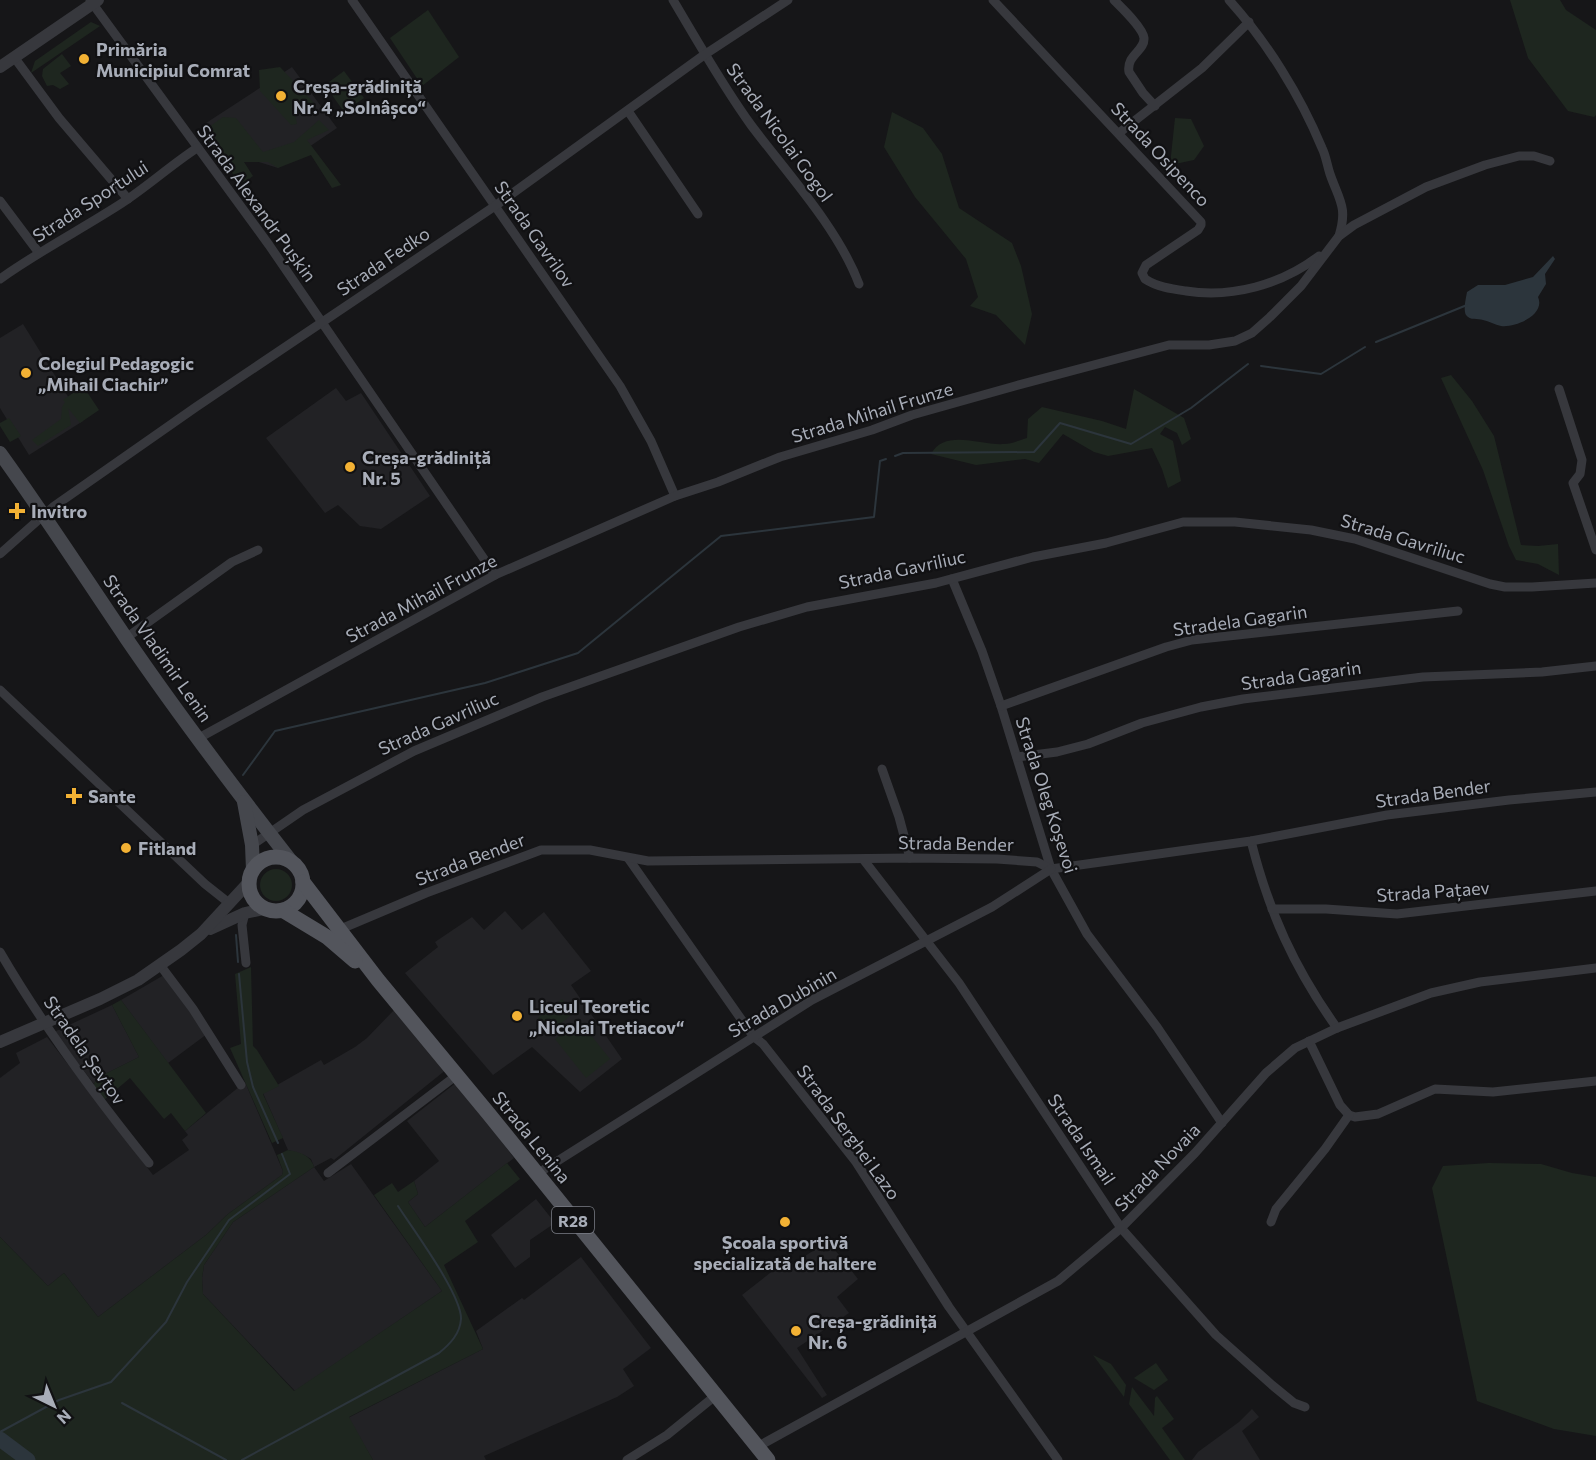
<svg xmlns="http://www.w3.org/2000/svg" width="1596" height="1460" font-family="Commissioner,sans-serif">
<rect width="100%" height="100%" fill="#161618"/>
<!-- built -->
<g fill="#222225">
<path d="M292,67L337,128L278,168L243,157L232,164L203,125Z"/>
<path d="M23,324L83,421L29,455L0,408V338Z"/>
<path d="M336,388L346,401L361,393L430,496L381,529L360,526L338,505L325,513L266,438Z"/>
<path d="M505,911L522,930L544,912L591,971L571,985L622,1059L580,1092L532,1047L493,1075L405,973L438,947L435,942L472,917L484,930Z"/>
<path d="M164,975L207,1034L168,1063L121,1000Z"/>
<path d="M112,1005L139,1057L97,1078L94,1084L54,1032Z"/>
<path d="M394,1010L447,1069L334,1160L331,1158L314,1167L324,1181L351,1164L442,1291L295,1391L203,1294L202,1278L204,1265L233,1222L314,1167L311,1159L304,1155L288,1150L263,1093L321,1060L324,1065L355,1047L367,1038Z"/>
<path d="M47,1037L153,1175L189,1150L182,1140L188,1135L185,1131L245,1082L283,1171L282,1175L228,1214L206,1235L98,1317L64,1273L48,1286L0,1237V1078L20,1063L16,1053Z"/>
<path d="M457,1082L514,1158L425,1227L408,1202L418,1194L414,1181L439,1161L407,1121Z"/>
<path d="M536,1199L555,1223L530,1240V1257L515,1268L491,1235Z"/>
<path d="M831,1245L858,1279L837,1297L849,1313L797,1348L827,1395L822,1398L742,1295L784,1262L788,1267L819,1247L824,1252Z"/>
<path d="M581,1257L651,1348L623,1369L634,1386L617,1397L484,1456L486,1460H373L348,1418L483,1349L476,1331L522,1298L524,1300Z"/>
<path d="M1252,1409L1259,1417L1242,1431L1260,1460H1192L1198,1452L1239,1422Z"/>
</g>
<!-- green -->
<g fill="#1e261f">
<path d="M1510,0H1560L1566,10L1596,30V115L1594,117L1568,111L1528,58Z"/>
<path d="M428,10L459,57L422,86L390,38Z"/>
<path d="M91,22L100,26L31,73L35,61Z"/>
<path d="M62,54L71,66L60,73L69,84L60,89L53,85L47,86L42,76L43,69Z"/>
<path d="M280,67L316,105L313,111L304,105L294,110L297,124L291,125L260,91L259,70Z"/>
<path d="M344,71L364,98L344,112L325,85Z"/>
<path d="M892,112L923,128L942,154L959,208L1012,243L1021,266L1032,314L1025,345L996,315L970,306L978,297L966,259L915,197L884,147Z"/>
<path d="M223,117L236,118L263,152L294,142L319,120L329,130L307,140L341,185L332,188L311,155L278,168L268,162H244L253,176L241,185L202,132Z"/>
<path d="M1175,118L1191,119L1204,146L1194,160L1170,165Z"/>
<path d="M1451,375L1472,401L1494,436L1521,545L1538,546L1558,544L1559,575L1538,564L1516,560L1509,546L1483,470L1441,378Z"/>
<path d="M83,386L99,410L80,423L68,408L71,425L38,446L32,440L61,419L62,407L65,402L63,400Z"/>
<path d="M1134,389L1184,418L1191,439L1182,445L1177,433L1165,427L1160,434L1173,441L1181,481L1168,488L1162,469L1152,448L1108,456L1094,452L1063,434L1039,463L1025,459L976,465L931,454C945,428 982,446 1004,444C1011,444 1020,440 1027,438L1028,419L1042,407L1102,421L1126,429Z"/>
<path d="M9,418L21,436L10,442L0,426V423Z"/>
<circle cx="276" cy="885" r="16"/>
<path d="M251,967L253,1046L257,1050L279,1086L263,1094L283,1138L272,1143L230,1048L241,1044L235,974Z"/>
<path d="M562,999L573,1013L550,1033L538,1018Z"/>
<path d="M121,1000L206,1113L185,1131L171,1113L164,1119L130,1078L104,1100L93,1086L97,1078L139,1057L112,1005Z"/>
<path d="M579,1020L610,1059L586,1078L555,1039Z"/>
<path d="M288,1150C299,1152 311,1155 314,1167L233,1222L204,1265L202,1278L203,1294L294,1391L442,1291L374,1195L392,1183L398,1192L414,1181L418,1194L408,1202L425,1227L507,1163L520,1179L465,1221L478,1242L444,1265L483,1349L349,1417L373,1460H0V1237L48,1286L64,1273L98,1317L206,1235L228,1214L282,1175L283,1171L277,1155Z"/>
<path d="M1489,1163L1541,1164L1572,1173L1596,1177V1436L1554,1429L1477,1401L1432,1188L1443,1166Z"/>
<path d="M1093,1355L1111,1364L1126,1385L1124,1397Z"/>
<path d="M1156,1363L1168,1380L1154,1390L1134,1378Z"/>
<path d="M1132,1387L1154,1416L1155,1398L1157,1396L1174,1419L1162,1428L1185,1460H1170L1129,1404Z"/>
</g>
<!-- water -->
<path fill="#2c353c" d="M1553,256L1555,259L1545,274L1546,284L1538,297C1546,315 1515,328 1501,326C1495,325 1489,321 1483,320C1478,318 1470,321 1466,315C1463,310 1466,298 1467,292L1478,285H1505L1533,277Z"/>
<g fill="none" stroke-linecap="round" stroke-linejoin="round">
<!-- stream -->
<g stroke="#2c353c" stroke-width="2">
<path d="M1376,342L1467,305"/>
<path d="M1261,366L1321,374L1365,347"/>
<path d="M895,456L903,453L1034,452L1060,423L1131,444L1191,408L1248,364"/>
<path d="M243,775L275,731L485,683L578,653L721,536L874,517L880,461L886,459"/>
<path d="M236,935L238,962"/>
<path d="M239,974L247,1062L253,1087L278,1143"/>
<path d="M122,1403L226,1460"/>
<path d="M0,1432L59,1400L111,1382L166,1322L187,1282L229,1220L290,1174L282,1154"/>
<path d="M242,1460L439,1353C450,1344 460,1334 461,1319C462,1295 412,1228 398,1206"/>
</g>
<!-- river -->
<path stroke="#2c353c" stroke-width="15" d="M0,1439L28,1460"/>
<!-- minor -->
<g stroke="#37383d" stroke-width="9">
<path d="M90,0L269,245L495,575"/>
<path d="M352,0L620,386L651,441L675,496"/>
<path d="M673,0C698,42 722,85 751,125C787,173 838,228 859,284"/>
<path d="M993,0L1201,222V225L1198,230L1146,265L1142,273L1145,279C1157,287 1172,289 1186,291C1232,298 1281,285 1319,256"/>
<path d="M1114,0C1122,8 1143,28 1144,38C1145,51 1126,55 1129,72L1143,93L1155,106"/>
<path d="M1229,0C1267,42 1300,95 1322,148C1326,156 1327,165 1330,174C1339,200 1348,207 1339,236"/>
<path d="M14,57L59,118L128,199"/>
<path d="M628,111L698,214"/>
<path d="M1119,133L1202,68L1249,22"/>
<path d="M0,201L39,253"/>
<path d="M0,279C39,251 82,229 122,203C148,186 171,165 197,148"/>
<path d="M1559,389L1582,460L1580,474L1573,483L1596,550"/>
<path d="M0,554L53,507L196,407L495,206L704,55L788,0"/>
<path d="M952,579L982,651L1001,706L1051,869L1087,934L1157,1027L1222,1123"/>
<path d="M126,638L232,562L258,550"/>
<path d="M0,690L205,884L229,903"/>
<path d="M1001,706L1166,647L1192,640L1458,611"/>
<path d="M197,739L495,575L675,496L718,482L780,457L872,430L912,415L1015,386L1169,345H1209L1235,341L1252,333L1270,317L1301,286L1339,236L1354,225L1426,187L1485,165L1519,156H1534L1550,161"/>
<path d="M1017,757L1057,752L1088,744L1142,723L1201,707L1243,699L1423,677L1542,672L1596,666"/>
<path d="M882,769L899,817L910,858"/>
<path d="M1251,841C1269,912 1294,968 1337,1028"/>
<path d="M252,845L303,810L414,751L542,697L739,627L807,607L936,583L1033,557L1106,543L1183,522H1235L1311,530L1355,539L1490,584L1505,587H1532L1596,583"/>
<path d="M628,858L753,1036L763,1044L856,1162L949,1307L1058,1460"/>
<path d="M863,859L959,983L1121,1228L1216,1335L1272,1385L1294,1403L1305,1407"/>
<path d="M1272,909H1326L1397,914L1596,891"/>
<path d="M245,913L242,925L246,963"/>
<path d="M336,931L426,893L541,850H590L648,861L910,858L997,859L1037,862L1051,869L1251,841L1387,815L1509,800L1596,792"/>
<path d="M0,952C43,1026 95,1096 149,1163"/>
<path d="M160,965L193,1009L241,1085"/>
<path d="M1309,1041L1340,1105L1349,1115L1355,1117L1378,1114L1435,1089L1493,1092L1596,1081"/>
<path d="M328,1173L457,1075"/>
<path d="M537,1174L812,1000L992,907L1051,869"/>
<path d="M1271,1222L1276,1209L1325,1149L1349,1115"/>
<path d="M757,1447L1058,1281L1121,1228L1195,1153L1266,1073L1295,1048L1337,1028L1431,993L1480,982L1596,968"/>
<path d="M627,1460L667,1435L715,1396"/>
</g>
<!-- tertiary -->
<g stroke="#37383d" stroke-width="12">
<path d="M0,67L98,0"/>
<path d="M210,929L245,913L264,909"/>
<path d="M0,1042L100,999L138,980L181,950L201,934L249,882"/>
</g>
<!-- secondary -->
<g stroke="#45474d" stroke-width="14">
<path d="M0,453C44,514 84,576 126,638C178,714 234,788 291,861"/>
<path d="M244,802L252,845L253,870"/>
</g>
<!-- primary -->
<g stroke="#53555c" stroke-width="15">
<circle cx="276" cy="884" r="27"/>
<path d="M303,882L378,980L488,1113L768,1460"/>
<path d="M284,911L327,937L355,961"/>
</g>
</g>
<!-- markers -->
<g fill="#f2b134" stroke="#111113" stroke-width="2">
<circle cx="84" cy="59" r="6"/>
<circle cx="281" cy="96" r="6"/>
<circle cx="26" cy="373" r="6"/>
<circle cx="350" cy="467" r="6"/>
<path d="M14 502h6v6h6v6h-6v6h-6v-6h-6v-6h6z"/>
<path d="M71 787h6v6h6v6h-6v6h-6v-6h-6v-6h6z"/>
<circle cx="126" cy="848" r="6"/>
<circle cx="517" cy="1016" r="6"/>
<circle cx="785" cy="1222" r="6"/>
<circle cx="796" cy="1331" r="6"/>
</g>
<g text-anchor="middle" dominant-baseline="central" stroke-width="4.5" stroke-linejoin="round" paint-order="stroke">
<!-- shield labels -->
<rect fill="#111113" stroke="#7b7e86" stroke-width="1.5" x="552" y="1207" width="42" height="26" rx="4.5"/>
<g font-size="16" font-weight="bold" fill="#a8adb8">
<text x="573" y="1220">R28</text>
</g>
<!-- poi labels -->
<g font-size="18" font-weight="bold" fill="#a8adb8" stroke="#111113" text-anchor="start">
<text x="96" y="49">Primăria<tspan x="96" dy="21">Municipiul Comrat</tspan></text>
<text x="293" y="86">Creșa-grădiniță<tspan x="293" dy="21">Nr. 4 „Solnâșco“</tspan></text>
<text x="38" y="363">Colegiul Pedagogic<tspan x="38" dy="21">„Mihail Ciachir”</tspan></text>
<text x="362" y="457">Creșa-grădiniță<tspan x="362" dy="21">Nr. 5</tspan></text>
<text x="31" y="511">Invitro</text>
<text x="88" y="796">Sante</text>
<text x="138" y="848">Fitland</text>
<text x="529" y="1006">Liceul Teoretic<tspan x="529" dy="21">„Nicolai Tretiacov“</tspan></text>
<text x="785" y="1242" text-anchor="middle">Școala sportivă<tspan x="785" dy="21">specializată de haltere</tspan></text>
<text x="808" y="1321">Creșa-grădiniță<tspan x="808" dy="21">Nr. 6</tspan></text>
</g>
<!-- street labels -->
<g font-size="18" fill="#a8adb8" stroke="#111113">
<text transform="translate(780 132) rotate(54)">Strada Nicolai Gogol</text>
<text transform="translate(1161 154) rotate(47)">Strada Osipenco</text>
<text transform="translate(90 201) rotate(-33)">Strada Sportului</text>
<text transform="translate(257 203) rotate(54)">Strada Alexandr Pușkin</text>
<text transform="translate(535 234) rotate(55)">Strada Gavrilov</text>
<text transform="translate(383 261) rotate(-34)">Strada Fedko</text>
<text transform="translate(872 412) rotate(-17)">Strada Mihail Frunze</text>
<text transform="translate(1403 538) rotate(17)">Strada Gavriliuc</text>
<text transform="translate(902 569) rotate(-12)">Strada Gavriliuc</text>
<text transform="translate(421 598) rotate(-28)">Strada Mihail Frunze</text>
<text transform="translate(1240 620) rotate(-8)">Stradela Gagarin</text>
<text transform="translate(158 648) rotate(55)">Strada Vladimir Lenin</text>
<text transform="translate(1301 675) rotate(-8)">Strada Gagarin</text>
<text transform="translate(438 723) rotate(-24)">Strada Gavriliuc</text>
<text transform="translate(1433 793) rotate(-8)">Strada Bender</text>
<text transform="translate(1047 795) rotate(72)">Strada Oleg Koşevoi</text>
<text transform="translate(956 843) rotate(1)">Strada Bender</text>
<text transform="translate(470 859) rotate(-21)">Strada Bender</text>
<text transform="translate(1433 891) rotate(-4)">Strada Pațaev</text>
<text transform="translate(782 1002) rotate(-30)">Strada Dubinin</text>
<text transform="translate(85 1050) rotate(55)">Stradela Șevțov</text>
<text transform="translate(849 1132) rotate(54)">Strada Serghei Lazo</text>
<text transform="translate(532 1137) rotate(51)">Strada Lenina</text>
<text transform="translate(1082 1139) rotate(56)">Strada Ismail</text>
<text transform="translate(1157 1167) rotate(-46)">Strada Novaia</text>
</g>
</g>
<!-- north arrow -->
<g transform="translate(54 1406) rotate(137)" stroke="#111113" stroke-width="4.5" paint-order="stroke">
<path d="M0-4.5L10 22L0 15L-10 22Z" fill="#a8adb8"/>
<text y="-9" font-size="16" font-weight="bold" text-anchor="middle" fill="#a8adb8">N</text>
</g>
</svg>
